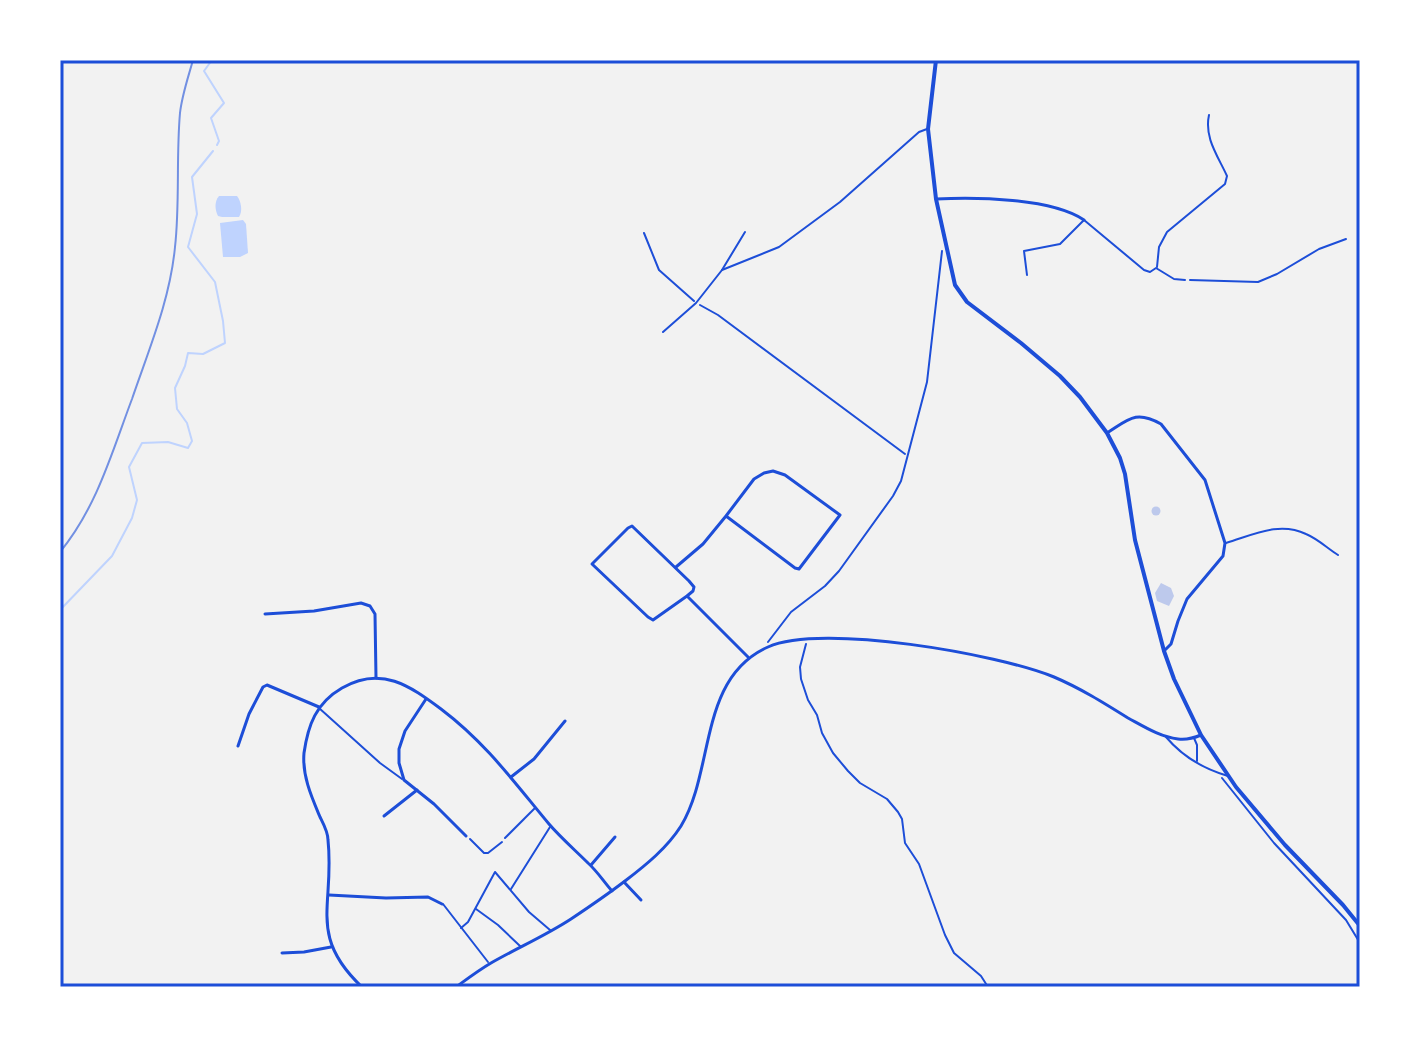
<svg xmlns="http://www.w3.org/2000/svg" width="1420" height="1047" font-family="Inter,sans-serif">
<rect width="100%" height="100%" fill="#f2f2f2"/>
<!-- water -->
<g fill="#bfd3fe">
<path d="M219,196H237C241,201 243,211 239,217H222L218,216C215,210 214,202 219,196Z"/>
<path d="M243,220L246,224L248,253L240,257H223L220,223Z"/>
</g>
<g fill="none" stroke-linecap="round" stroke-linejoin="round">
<!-- stream -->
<g stroke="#bfd3fe" stroke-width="2">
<path d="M212,60L204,71L224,103L211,118L219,141L217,145"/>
<path d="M60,610L112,556L132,518L137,500L129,467L142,443L168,442L188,448L192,441L187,423L177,409L175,388L185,366L188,353L203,354L225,343L223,321L215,282L188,247L197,214L192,177L213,151"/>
</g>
</g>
<!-- building -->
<g fill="#bdc9ec">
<circle cx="1156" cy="511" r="4.5"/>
<path d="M1161,583L1171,588L1174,596L1169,606L1157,601L1155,593Z"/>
</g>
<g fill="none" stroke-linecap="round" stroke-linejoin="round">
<!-- path -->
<g stroke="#1d4ed8" stroke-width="2">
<path d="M1190,280L1258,282L1277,274L1319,249L1346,239"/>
<path d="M700,305L718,315L905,454"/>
<path d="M768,642L791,612L825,586L839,571L893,496L901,481L927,382L942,251"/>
<path d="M806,644L800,667L801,679L808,700L817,715L822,733L833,753L848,771L860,783L887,799L898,812L902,819L905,843L919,864L945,935L954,953L981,976L988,987"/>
<path d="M1222,778L1274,843L1346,920L1360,943"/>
<path d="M470,839L484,853H488L502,842"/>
</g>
<!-- service -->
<g stroke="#1d4ed8" stroke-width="2">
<path d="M644,233L659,270L694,301"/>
<path d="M1157,267L1159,247L1167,232L1225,184L1227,176C1218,156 1204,138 1209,115"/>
<path d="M722,270L779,247L840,202L919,132L927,129"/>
<path d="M1027,275L1024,251L1060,244L1084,220L1144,270L1150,272L1156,268L1174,279L1185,280"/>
<path d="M663,332L696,303L722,270L745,232"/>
<path d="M1226,543C1253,535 1279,521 1306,534C1318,539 1327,548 1338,555"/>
<path d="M319,708L380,763L402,779"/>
<path d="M1166,737C1182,756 1204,769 1228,776"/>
<path d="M1194,738L1197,745V761"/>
<path d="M505,838L535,808"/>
<path d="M511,889L550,827"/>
<path d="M443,904L488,962"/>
<path d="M476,909L498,925L520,946"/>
<path d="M461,928L468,922L495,872L529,912L550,930"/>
</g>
<!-- minor -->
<g stroke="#1d4ed8" stroke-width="3">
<path d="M936,199C976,197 1051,198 1084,220"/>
<path d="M1107,433C1129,419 1136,410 1161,424L1205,480L1225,543L1223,556L1187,599L1178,621L1171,644L1164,651"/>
<path d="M676,567L703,544L726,516L795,568L799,569L840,515L785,475L773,471L764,473L754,479L726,516"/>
<path d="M687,596L693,591L694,587L689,581L632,526L628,528L592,564L648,617L653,620L687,596L748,657"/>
<path d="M265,614L314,611L361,603L370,606L375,614L376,678"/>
<path d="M426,699L405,731L399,749V763L404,780L434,804L466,836"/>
<path d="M238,746L249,714L263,687L267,685L319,707"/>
<path d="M511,777L534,759L565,721"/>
<path d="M384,816L417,790"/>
<path d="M591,865L615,837"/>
<path d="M624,882L641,900"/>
<path d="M329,895L386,898L428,897L442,904"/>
<path d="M282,953L304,952L331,947"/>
<path d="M362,987C307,935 335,905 328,840C328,832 324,825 320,817C312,798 302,776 304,753C308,725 316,703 342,688C381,665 410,686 441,709C486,743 514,782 549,824C561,838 575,850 588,863C597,871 604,882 612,891"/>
<path d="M456,987C467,979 479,970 491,963C517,948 545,936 571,919C589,907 608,894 625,881C646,865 667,848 681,826C715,770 698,678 768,647C822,623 998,654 1054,677C1080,688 1104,703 1128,718C1143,726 1160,737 1178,739C1186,740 1194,738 1201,735"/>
</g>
<!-- tertiary -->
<path stroke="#1d4ed8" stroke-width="4" d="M936,60L928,129L936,199L955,285L967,302L1021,343L1060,376L1080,397L1107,433L1120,458L1125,474L1135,540L1164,651L1174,679L1201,735L1236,787L1285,845L1343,905L1360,926"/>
<!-- rail -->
<path stroke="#7290e2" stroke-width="2" d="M60,552C97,507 112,452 132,399C149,349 170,300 175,247C180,203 176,158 180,113C182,95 188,78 193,60"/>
</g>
<!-- border -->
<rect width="1420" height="1047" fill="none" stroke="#ffffff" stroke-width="124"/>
<rect x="62" y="62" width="1296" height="923" fill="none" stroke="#1d4ed8" stroke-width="3"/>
</svg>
